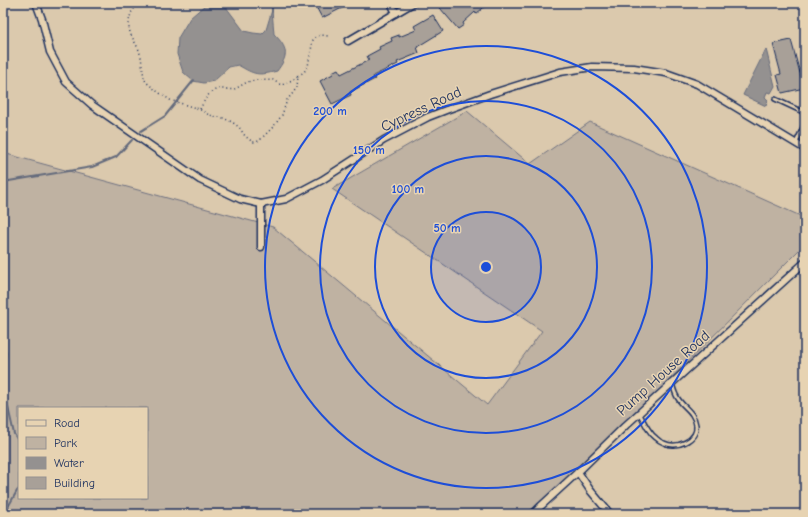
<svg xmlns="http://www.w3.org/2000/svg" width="808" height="517" font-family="'Comic Neue',sans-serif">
<rect width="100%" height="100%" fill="#dbc9ad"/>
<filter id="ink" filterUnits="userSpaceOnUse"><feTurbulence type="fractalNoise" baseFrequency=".025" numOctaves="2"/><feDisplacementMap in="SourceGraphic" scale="8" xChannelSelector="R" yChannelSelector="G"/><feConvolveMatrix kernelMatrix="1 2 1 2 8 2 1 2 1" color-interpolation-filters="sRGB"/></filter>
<g filter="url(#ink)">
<!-- green -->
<path fill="#bfb2a2" stroke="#6d7080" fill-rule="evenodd" d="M467,111L530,164L590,122L805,218V244L536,514H3V153L273,227L487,405L542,331L332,189ZM19,408H147V498H19Z"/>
<!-- water -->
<g fill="#949190" stroke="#646a7c">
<path d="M215,4L226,7L244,31L253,33L262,34L266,30L272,10L274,34C288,48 289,55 277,71C258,76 255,75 238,65L229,67L214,81L204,83L193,81L183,72L177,54L178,38L190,18L205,5Z"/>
<path d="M766,49L775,86L771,93L767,92L765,97L768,100L766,106L743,95Z"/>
</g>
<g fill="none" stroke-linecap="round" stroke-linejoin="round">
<!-- stream -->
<g stroke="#646a7c" stroke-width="2">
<path d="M272,3V12"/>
<path d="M141,131L165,116L194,80"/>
<path d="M3,182L92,167L116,157L132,140"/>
<path d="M3,346L6,353L3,374"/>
<path d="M3,385L14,434L19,442"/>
<path d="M4,514L17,491L19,489"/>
</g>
</g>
<!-- building -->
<g fill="#a8a098" stroke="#1b2f5e">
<path d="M314,3H352L322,18Z"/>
<path d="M446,3H489L476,14L475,12L463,23L464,25L458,29L440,8Z"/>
<path d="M433,15L443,31L417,47L419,53L397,62L398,64L373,76L375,79L350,92L351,95L332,104L320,81L333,74L332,72L338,69L341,74L369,60L367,56L380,49L379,47L392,41L391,38L399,35V37L416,30L414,26Z"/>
<path d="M791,40L804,88L782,93L777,75L781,74L773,44Z"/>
</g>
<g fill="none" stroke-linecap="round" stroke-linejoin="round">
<!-- lane casing -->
<g stroke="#1b2f5e" stroke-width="6">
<g id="lane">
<path d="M805,34V36"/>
<path d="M775,99L805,113"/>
<path d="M796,143L805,123"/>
<path d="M639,412C644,422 648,432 656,438C658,440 661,442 664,443C676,449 698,441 696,425C694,410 681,407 676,395C674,391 673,387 672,383"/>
</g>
</g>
<!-- street casing -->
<g stroke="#1b2f5e" stroke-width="9">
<g id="street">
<path d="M36,3L42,19L50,52L66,82L92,105L200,180L240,199L261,204L286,199L322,180L384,140L428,117L446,110L490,94L560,72L592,67L634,68L666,73L697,84L805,149"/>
<path d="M391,3L396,13"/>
<path d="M348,41L413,3"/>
<path d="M261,204V247"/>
<path d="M578,472L590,490L610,514"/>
<path d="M533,514L541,506L578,472L626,425L805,262"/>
</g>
</g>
<!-- path -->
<g stroke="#1b2f5e" stroke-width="1.5" stroke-dasharray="1 3" stroke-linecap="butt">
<path d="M140,3L136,6L131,13L129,21V29L131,35L139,50L141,57L144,78L146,82L158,92L170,100L199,109L209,115L223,118L232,122L239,127L245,136L250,140L254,142L259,141L274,126L282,115L287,100L293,93L297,87L298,76L304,72L308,66L313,40C317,34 322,35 328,36"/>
<path d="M200,109C205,100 209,89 221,89C226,89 230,90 234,89C240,87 245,82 251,81C258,79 266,81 273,80L279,84L282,85L298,77"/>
</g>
<!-- lane -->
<use href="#lane" stroke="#e7d3b2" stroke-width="3"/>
<!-- street -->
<use href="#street" stroke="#e7d3b2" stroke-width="6"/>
</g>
</g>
<!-- distance rings -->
<circle cx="486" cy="267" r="55" fill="#1d4ed8" fill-opacity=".12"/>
<g fill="none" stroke="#1d4ed8" stroke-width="2">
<circle cx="486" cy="267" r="55"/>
<circle cx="486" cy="267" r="111"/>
<circle cx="486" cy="267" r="166"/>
<circle cx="486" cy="267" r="221"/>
</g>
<g text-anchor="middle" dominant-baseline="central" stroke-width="3" stroke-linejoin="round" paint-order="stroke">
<!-- street labels -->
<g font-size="15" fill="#1b2f5e" stroke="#e7d3b2">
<text transform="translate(421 109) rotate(-25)">Cypress Road</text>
<text transform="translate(663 373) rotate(-42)">Pump House Road</text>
</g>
</g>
<circle cx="486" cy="267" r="6" fill="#1d4ed8" stroke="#e7d3b2" stroke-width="2"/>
<g font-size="12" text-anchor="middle" font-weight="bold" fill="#1d4ed8" stroke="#e7d3b2" stroke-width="3" stroke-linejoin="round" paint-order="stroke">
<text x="330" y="115">200 m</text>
<text x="369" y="154">150 m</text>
<text x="408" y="193">100 m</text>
<text x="447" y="232">50 m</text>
</g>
<!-- margin -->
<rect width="808" height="517" fill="none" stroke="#e7d3b2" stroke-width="16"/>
<rect x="8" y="8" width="792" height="501" fill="none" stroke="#1b2f5e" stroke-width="1.5" filter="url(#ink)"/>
<!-- legend -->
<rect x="18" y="407" width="130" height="92" fill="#e7d3b2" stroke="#959190"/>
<rect x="26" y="420" width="20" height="6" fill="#e7d3b2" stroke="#959190"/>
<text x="54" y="427" font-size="12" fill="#1b2f5e">Road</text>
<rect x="26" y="437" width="20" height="12" fill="#bfb2a2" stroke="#959190"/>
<text x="54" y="447" font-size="12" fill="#1b2f5e">Park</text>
<rect x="26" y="457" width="20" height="12" fill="#949190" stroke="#959190"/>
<text x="54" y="467" font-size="12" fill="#1b2f5e">Water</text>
<rect x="26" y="477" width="20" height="12" fill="#a8a098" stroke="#959190"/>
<text x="54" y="487" font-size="12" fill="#1b2f5e">Building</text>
</svg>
